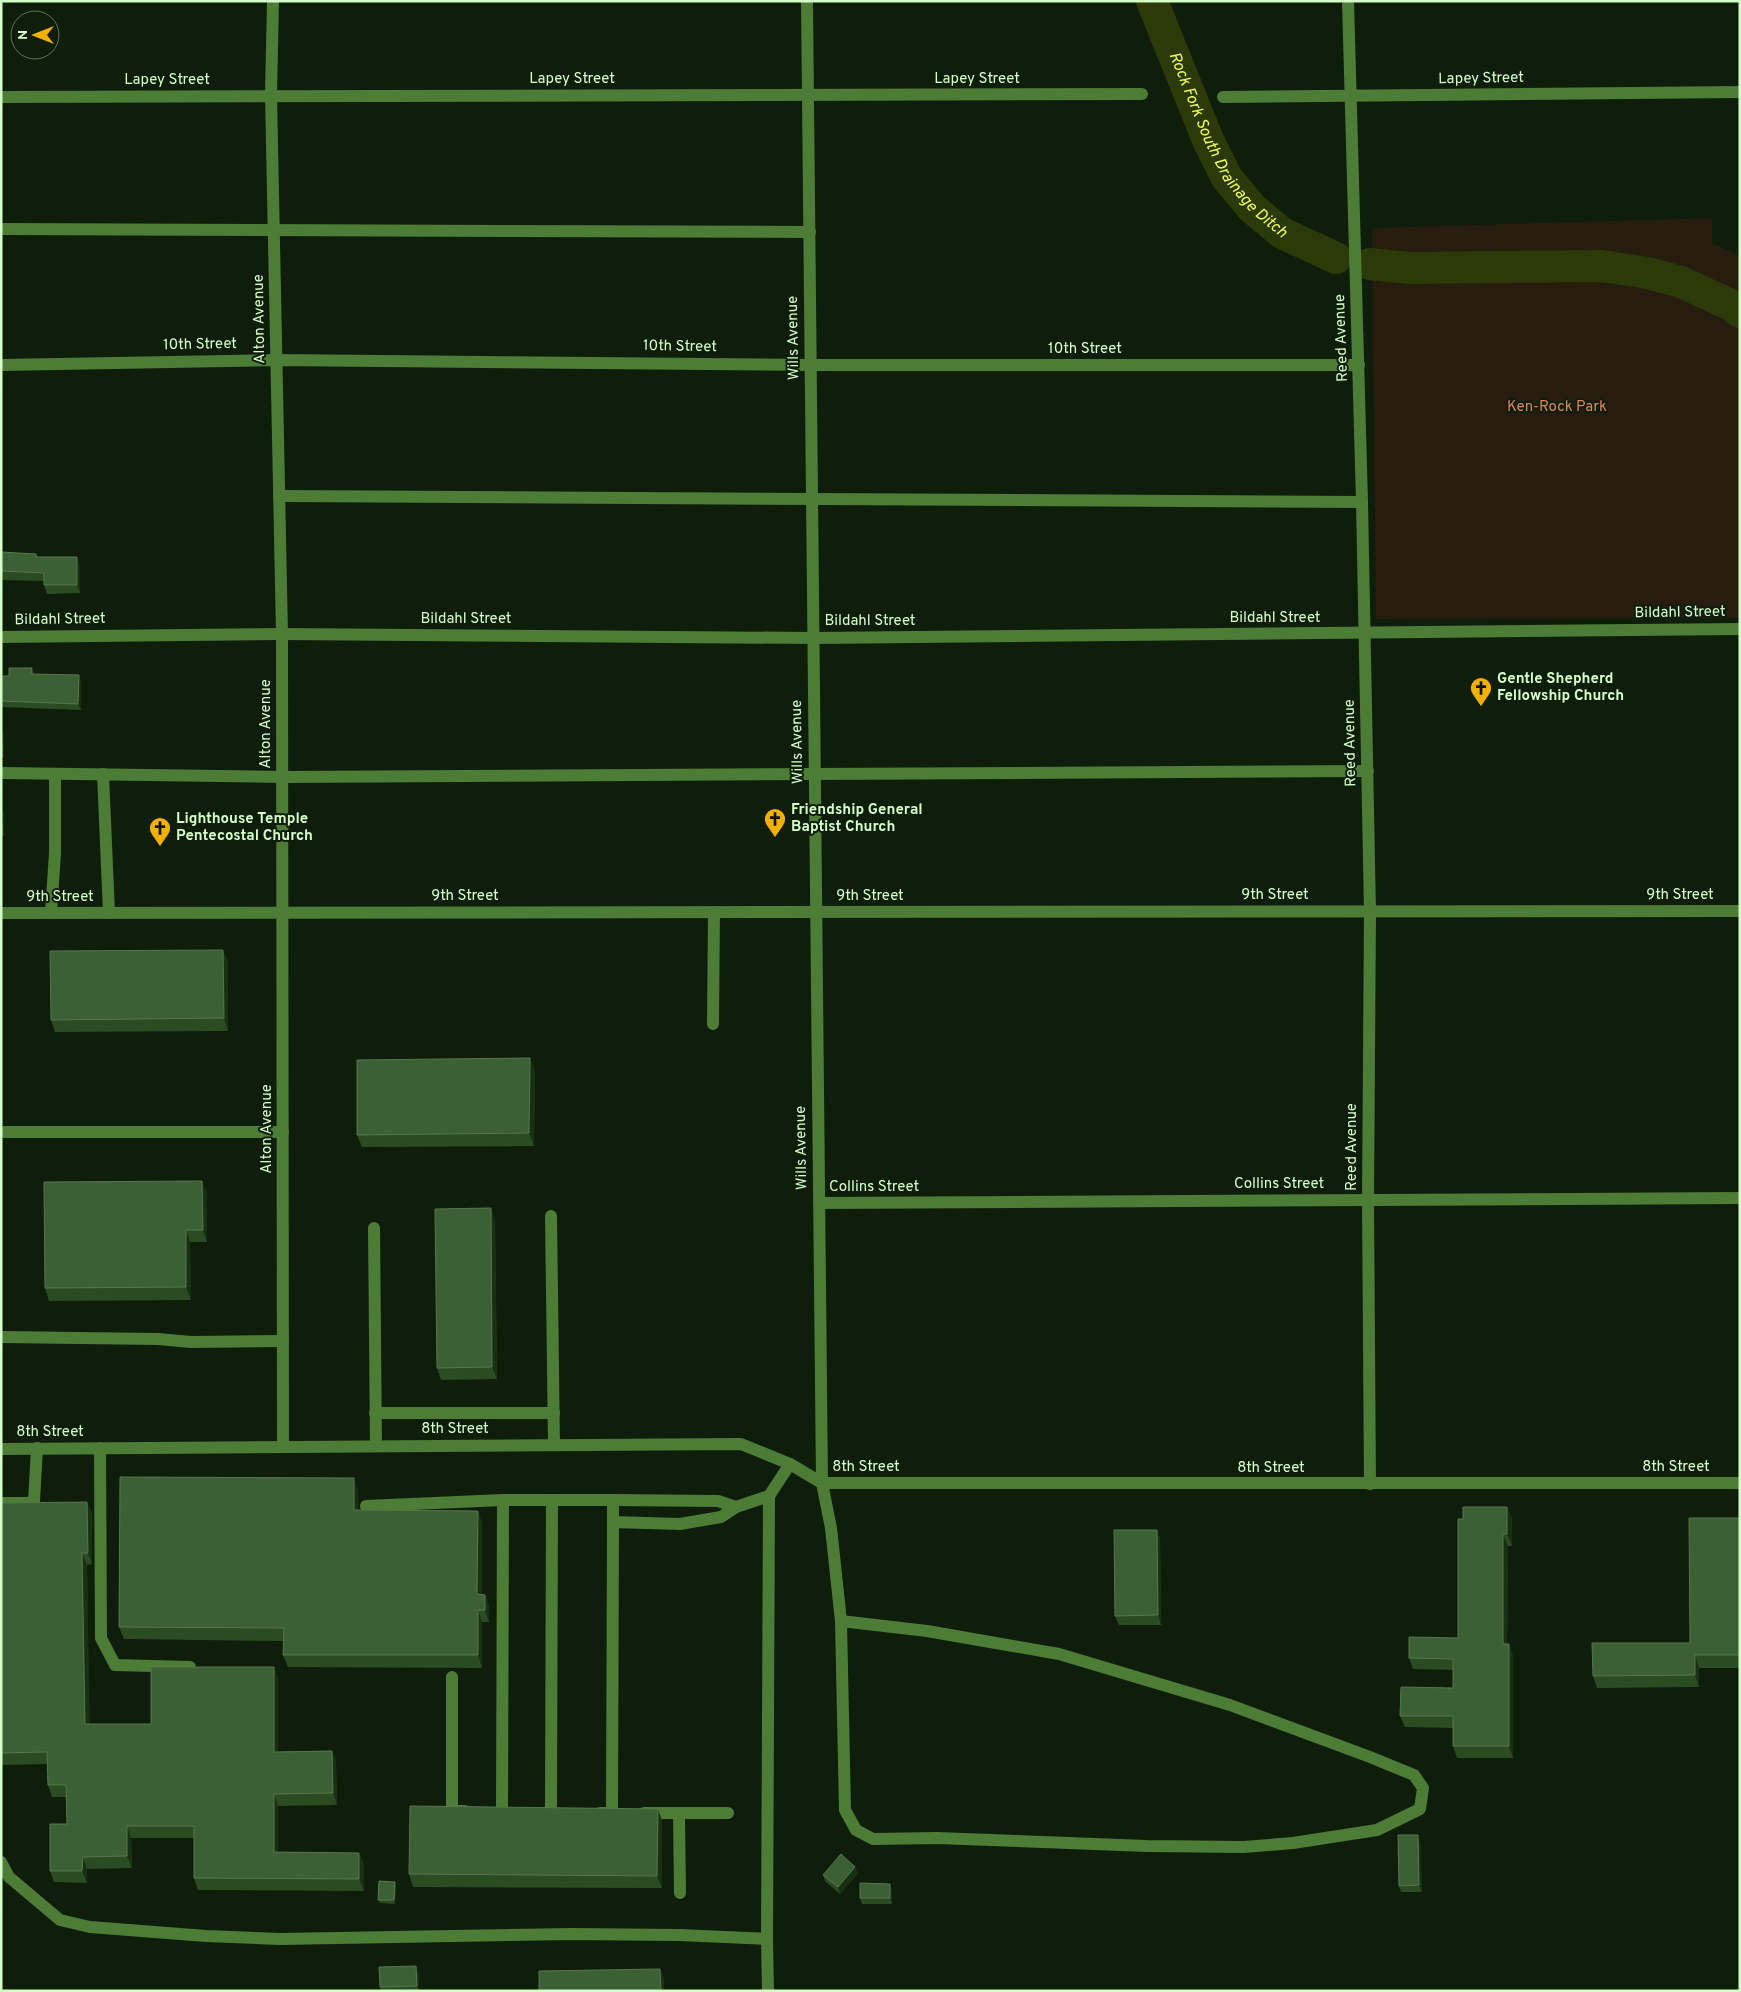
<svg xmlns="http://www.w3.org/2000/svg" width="1741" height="1992" font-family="Overpass,sans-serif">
<rect width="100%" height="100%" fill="#0f1d0b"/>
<!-- green -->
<path fill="#271d0e" d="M1712,218V243L1740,256V618L1376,619L1372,228Z"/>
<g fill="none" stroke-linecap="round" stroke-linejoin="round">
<!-- river -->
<g stroke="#2c3908" stroke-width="32">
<path id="s1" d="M1152,1L1208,140L1227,178L1252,208L1282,233L1336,258"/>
<path d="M1370,264L1409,268L1602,266L1648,273L1681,282L1733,306L1740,312"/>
</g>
<!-- minor -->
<g stroke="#4d7c36" stroke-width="12">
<path d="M273,1L271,95L282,634L283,1446"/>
<path d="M807,1L822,1483L831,1528L841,1621L845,1810L856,1830L873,1839L937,1838L1147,1846L1244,1847L1293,1843L1377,1830L1420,1809L1423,1788L1414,1775L1370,1757L1230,1705L1059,1654L927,1631L841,1621"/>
<path d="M1348,1L1362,502L1370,912L1368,1200L1370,1484"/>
<path d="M1,97L1142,94"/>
<path d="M1223,97L1740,92"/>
<path d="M1,229L810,232"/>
<path d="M1,365L277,360L811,365H1359"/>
<path d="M279,496L1362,502"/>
<path d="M1,637L282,634L813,638L1740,629"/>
<path d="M1,773L283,777L1368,771"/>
<path d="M103,774L109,913"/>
<path d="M1,913L1740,911"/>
<path d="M51,913L55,853V774"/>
<path d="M713,1024L714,912"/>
<path d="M1,1132H283"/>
<path d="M819,1203L1740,1198"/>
<path d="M551,1216L554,1445"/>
<path d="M374,1228L376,1446"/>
<path d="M1,1337L158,1339L191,1342L283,1341"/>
<path d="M375,1413H554"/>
<path d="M100,1448L101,1638L115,1665L190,1667"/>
<path d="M1,1449L741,1444L790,1464L822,1483H1740"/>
<path d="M613,1500L718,1501L736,1507"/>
<path d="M1,1503H27L34,1501L37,1448"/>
<path d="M366,1506L503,1500"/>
<path d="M452,1677V1811H465"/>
<path d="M502,1811L503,1500H613V1522"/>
<path d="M551,1812L552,1500"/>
<path d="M600,1813H612L613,1522L680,1524L721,1517L736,1507L769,1496L790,1464"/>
<path d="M644,1813H728"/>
<path d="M679,1813L680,1893"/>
<path d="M1,1862L9,1877L60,1920L90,1927L206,1936L280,1939L572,1934L679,1935L767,1939"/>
<path d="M768,1991L767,1939L769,1496"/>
</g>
</g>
<!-- wall -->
<g fill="#2b4c23">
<path d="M1,552L36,554L38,557L80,566V593L47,594L44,585V581L1,580Z"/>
<path d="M32,668L34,674L81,681V710L1,707V676H9Z"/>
<path d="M1,729L4,735V757H1Z"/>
<path d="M1,808L4,814V836H1Z"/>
<path d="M223,950L228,963V1031L55,1032L51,1020Z"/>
<path d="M535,1071L534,1146L362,1147L357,1135Z"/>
<path d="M202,1181L207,1194V1242H190L191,1300L49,1301L45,1288Z"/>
<path d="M491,1208L495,1221L497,1379L441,1380L437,1368Z"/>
<path d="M358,1491V1510L478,1511L482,1523V1594L485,1595L489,1607V1622H482V1668L288,1667L283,1655L284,1641L124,1639L119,1627Z"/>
<path d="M87,1502L92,1514V1564L87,1565L89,1724H151L274,1667L278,1679V1752L332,1751L336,1763L337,1805L278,1806V1852L359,1853L364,1865V1891L198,1890L194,1878V1838H131L132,1868L87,1869V1883L54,1882L50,1871L67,1824L66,1797H52L48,1785L47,1764L1,1765V1503Z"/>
<path d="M1507,1507L1512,1518V1546H1508L1507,1644H1509L1513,1656V1758H1457L1453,1746V1728L1405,1727L1400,1716L1453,1688V1670L1413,1669L1409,1658L1458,1638L1463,1519Z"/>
<path d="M1740,1518V1668H1699V1687L1597,1688L1593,1676L1690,1643Z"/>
<path d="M1157,1530L1160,1539L1161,1625H1119L1115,1616Z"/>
<path d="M658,1809L662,1821V1888L413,1887L409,1874Z"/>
<path d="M1420,1841L1422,1892H1401L1399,1886Z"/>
<path d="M858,1873L840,1894L825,1881L823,1875Z"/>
<path d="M395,1882L396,1885L395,1904L380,1903L378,1900Z"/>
<path d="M890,1884L892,1890V1904H862L860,1898Z"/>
<path d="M419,1972V1991H381L380,1987Z"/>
</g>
<!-- shaded-wall -->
<g fill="#183112">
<path d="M77,557L80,566V593L77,585Z"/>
<path d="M79,675L81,681V710L78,704Z"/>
<path d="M2,729L4,735V757L2,751Z"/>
<path d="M2,808L4,814V836L2,830Z"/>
<path d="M223,950L228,963V1031L224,1018Z"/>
<path d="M530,1058L535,1071L534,1146L529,1133Z"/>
<path d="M202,1181L207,1194V1242L203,1230Z"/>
<path d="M491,1208L495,1221L497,1379L492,1367Z"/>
<path d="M186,1230L190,1242L191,1300L186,1287Z"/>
<path d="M354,1478L358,1491V1523L354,1510Z"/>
<path d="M87,1502L92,1514V1564L88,1553Z"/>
<path d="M1507,1507L1512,1518V1546L1507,1534Z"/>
<path d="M478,1511L482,1523V1607L477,1594Z"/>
<path d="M1157,1530L1160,1539L1161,1625L1158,1615Z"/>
<path d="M1503,1534L1508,1546L1507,1656L1503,1644Z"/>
<path d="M82,1553L87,1565L90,1736L85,1724Z"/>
<path d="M485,1595L489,1607V1622L485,1610Z"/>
<path d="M478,1610L482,1622V1668L478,1655Z"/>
<path d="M1509,1644L1513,1656V1758L1509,1746Z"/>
<path d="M1695,1655L1699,1668V1687L1695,1675Z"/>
<path d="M274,1667L278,1679V1764L274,1752Z"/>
<path d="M332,1751L336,1763L337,1805L333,1793Z"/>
<path d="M274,1794L278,1806V1864L274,1852Z"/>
<path d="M658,1809L662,1821V1888L657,1876Z"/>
<path d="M127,1826L131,1838L132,1868L127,1856Z"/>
<path d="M1418,1835L1420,1841L1422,1892L1419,1885Z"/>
<path d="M359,1853L364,1865V1891L359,1879Z"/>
<path d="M83,1857L87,1869V1883L82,1871Z"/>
<path d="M855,1867L858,1873L840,1894L838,1887Z"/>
<path d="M395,1882L396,1885L395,1904L394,1900Z"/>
<path d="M890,1884L892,1890V1904L890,1898Z"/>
<path d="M416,1966L419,1972V1991L417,1986Z"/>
<path d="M660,1969L664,1978V1991H661Z"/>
</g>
<!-- building -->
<g fill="#3d5f35" stroke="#55784c">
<path d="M1,552L36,554V557H77V585H44V573L1,571Z"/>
<path d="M9,668H32L31,674L79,675L78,704L1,701V676H9Z"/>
<path d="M1,729L2,751H1Z"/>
<path d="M1,808L2,830H1Z"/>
<path d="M223,950L224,1018L51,1020L50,951Z"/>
<path d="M530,1058L529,1133L357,1135V1060Z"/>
<path d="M202,1181L203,1230H186V1287L45,1288L44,1182Z"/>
<path d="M491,1208L492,1367L437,1368L435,1209Z"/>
<path d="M120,1477L354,1478V1510L478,1511L477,1594L485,1595V1610H478V1655H283L284,1628L119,1627Z"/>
<path d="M87,1502L88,1553H82L85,1724H151V1667H274V1752L332,1751L333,1793L274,1794V1852L359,1853V1879L194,1878V1826H127V1856L83,1857L82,1871H50V1824H67L66,1785H48L47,1752L1,1753V1503Z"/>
<path d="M1463,1507H1507V1534H1503V1644H1509V1746H1453V1716H1400L1401,1687L1453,1688V1659L1409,1658V1637L1458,1638V1519H1463Z"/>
<path d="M1689,1518H1740V1655H1695V1675L1593,1676L1592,1643H1690Z"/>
<path d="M1114,1530H1157L1158,1615L1115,1616Z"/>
<path d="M410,1806L658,1809L657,1876L409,1874Z"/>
<path d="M1398,1835H1418L1419,1885L1399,1886Z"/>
<path d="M841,1854L855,1867L838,1887L823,1875Z"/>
<path d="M379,1881L395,1882L394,1900H378Z"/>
<path d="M860,1883L890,1884V1898H860Z"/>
<path d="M416,1966L417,1986L380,1987L379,1967Z"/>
<path d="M660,1969L661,1991H539V1971Z"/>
</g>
<!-- icons -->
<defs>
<g id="church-pin" transform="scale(1.125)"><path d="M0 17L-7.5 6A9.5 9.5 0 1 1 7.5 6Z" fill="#f2b000" stroke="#0f1d0b"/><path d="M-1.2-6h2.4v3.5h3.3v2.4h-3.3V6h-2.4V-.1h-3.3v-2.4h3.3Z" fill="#111"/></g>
</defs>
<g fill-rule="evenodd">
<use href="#church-pin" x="1481" y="688"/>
<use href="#church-pin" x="775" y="819"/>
<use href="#church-pin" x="160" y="828"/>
</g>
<g text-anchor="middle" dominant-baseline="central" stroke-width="4" stroke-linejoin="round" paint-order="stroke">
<!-- street labels -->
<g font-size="15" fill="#d5ffc7" stroke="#0f1d0b">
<text x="572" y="79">Lapey Street</text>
<text x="977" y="79">Lapey Street</text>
<text transform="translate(1481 79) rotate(-1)">Lapey Street</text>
<text x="167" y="80">Lapey Street</text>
<text transform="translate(260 319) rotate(-91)">Alton Avenue</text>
<text transform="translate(794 338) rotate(-91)">Wills Avenue</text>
<text transform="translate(1342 338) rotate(-92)">Reed Avenue</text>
<text transform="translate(200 345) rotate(-1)">10th Street</text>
<text transform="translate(680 347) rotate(1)">10th Street</text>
<text x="1085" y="349">10th Street</text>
<text transform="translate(1680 613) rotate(-1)">Bildahl Street</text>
<text x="1275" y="618">Bildahl Street</text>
<text x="466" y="619">Bildahl Street</text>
<text transform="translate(60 620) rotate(-1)">Bildahl Street</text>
<text x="870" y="621">Bildahl Street</text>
<text transform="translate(266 724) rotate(-90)">Alton Avenue</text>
<text transform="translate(798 742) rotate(-91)">Wills Avenue</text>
<text transform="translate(1351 743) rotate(-91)">Reed Avenue</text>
<text x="1275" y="895">9th Street</text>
<text x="1680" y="895">9th Street</text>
<text x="465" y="896">9th Street</text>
<text x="870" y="896">9th Street</text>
<text x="60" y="897">9th Street</text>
<text transform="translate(267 1129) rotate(-90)">Alton Avenue</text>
<text transform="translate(1352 1147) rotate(-90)">Reed Avenue</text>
<text transform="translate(802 1148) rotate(-91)">Wills Avenue</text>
<text x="1279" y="1184">Collins Street</text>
<text x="874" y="1187">Collins Street</text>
<text x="455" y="1429">8th Street</text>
<text x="50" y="1432">8th Street</text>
<text x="866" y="1467">8th Street</text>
<text x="1676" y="1467">8th Street</text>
<text x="1271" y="1468">8th Street</text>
</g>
<!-- park labels -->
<g font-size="15" fill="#df8854" stroke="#0f1d0b">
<text x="1557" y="407">Ken-Rock Park</text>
</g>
<!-- poi labels -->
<g font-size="15" font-weight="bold" fill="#d5ffc7" stroke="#0f1d0b" text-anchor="start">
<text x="1497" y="679">Gentle Shepherd<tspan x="1497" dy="17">Fellowship Church</tspan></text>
<text x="791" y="810">Friendship General<tspan x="791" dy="17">Baptist Church</tspan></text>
<text x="176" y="819">Lighthouse Temple<tspan x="176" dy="17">Pentecostal Church</tspan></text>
</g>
<!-- water labels -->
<g font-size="16" font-style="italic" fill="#efff55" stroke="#0f1d0b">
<text stroke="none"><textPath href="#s1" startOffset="165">Rock Fork South Drainage Ditch</textPath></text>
</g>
</g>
<!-- border -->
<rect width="1741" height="1992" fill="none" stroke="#d5ffc7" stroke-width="5"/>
<!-- north arrow -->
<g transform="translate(35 35) rotate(270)"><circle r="24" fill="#0f1d0b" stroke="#5e7756"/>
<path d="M0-4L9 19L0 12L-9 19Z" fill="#f2b000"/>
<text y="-8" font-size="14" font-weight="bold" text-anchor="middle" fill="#d5ffc7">N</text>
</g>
</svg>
